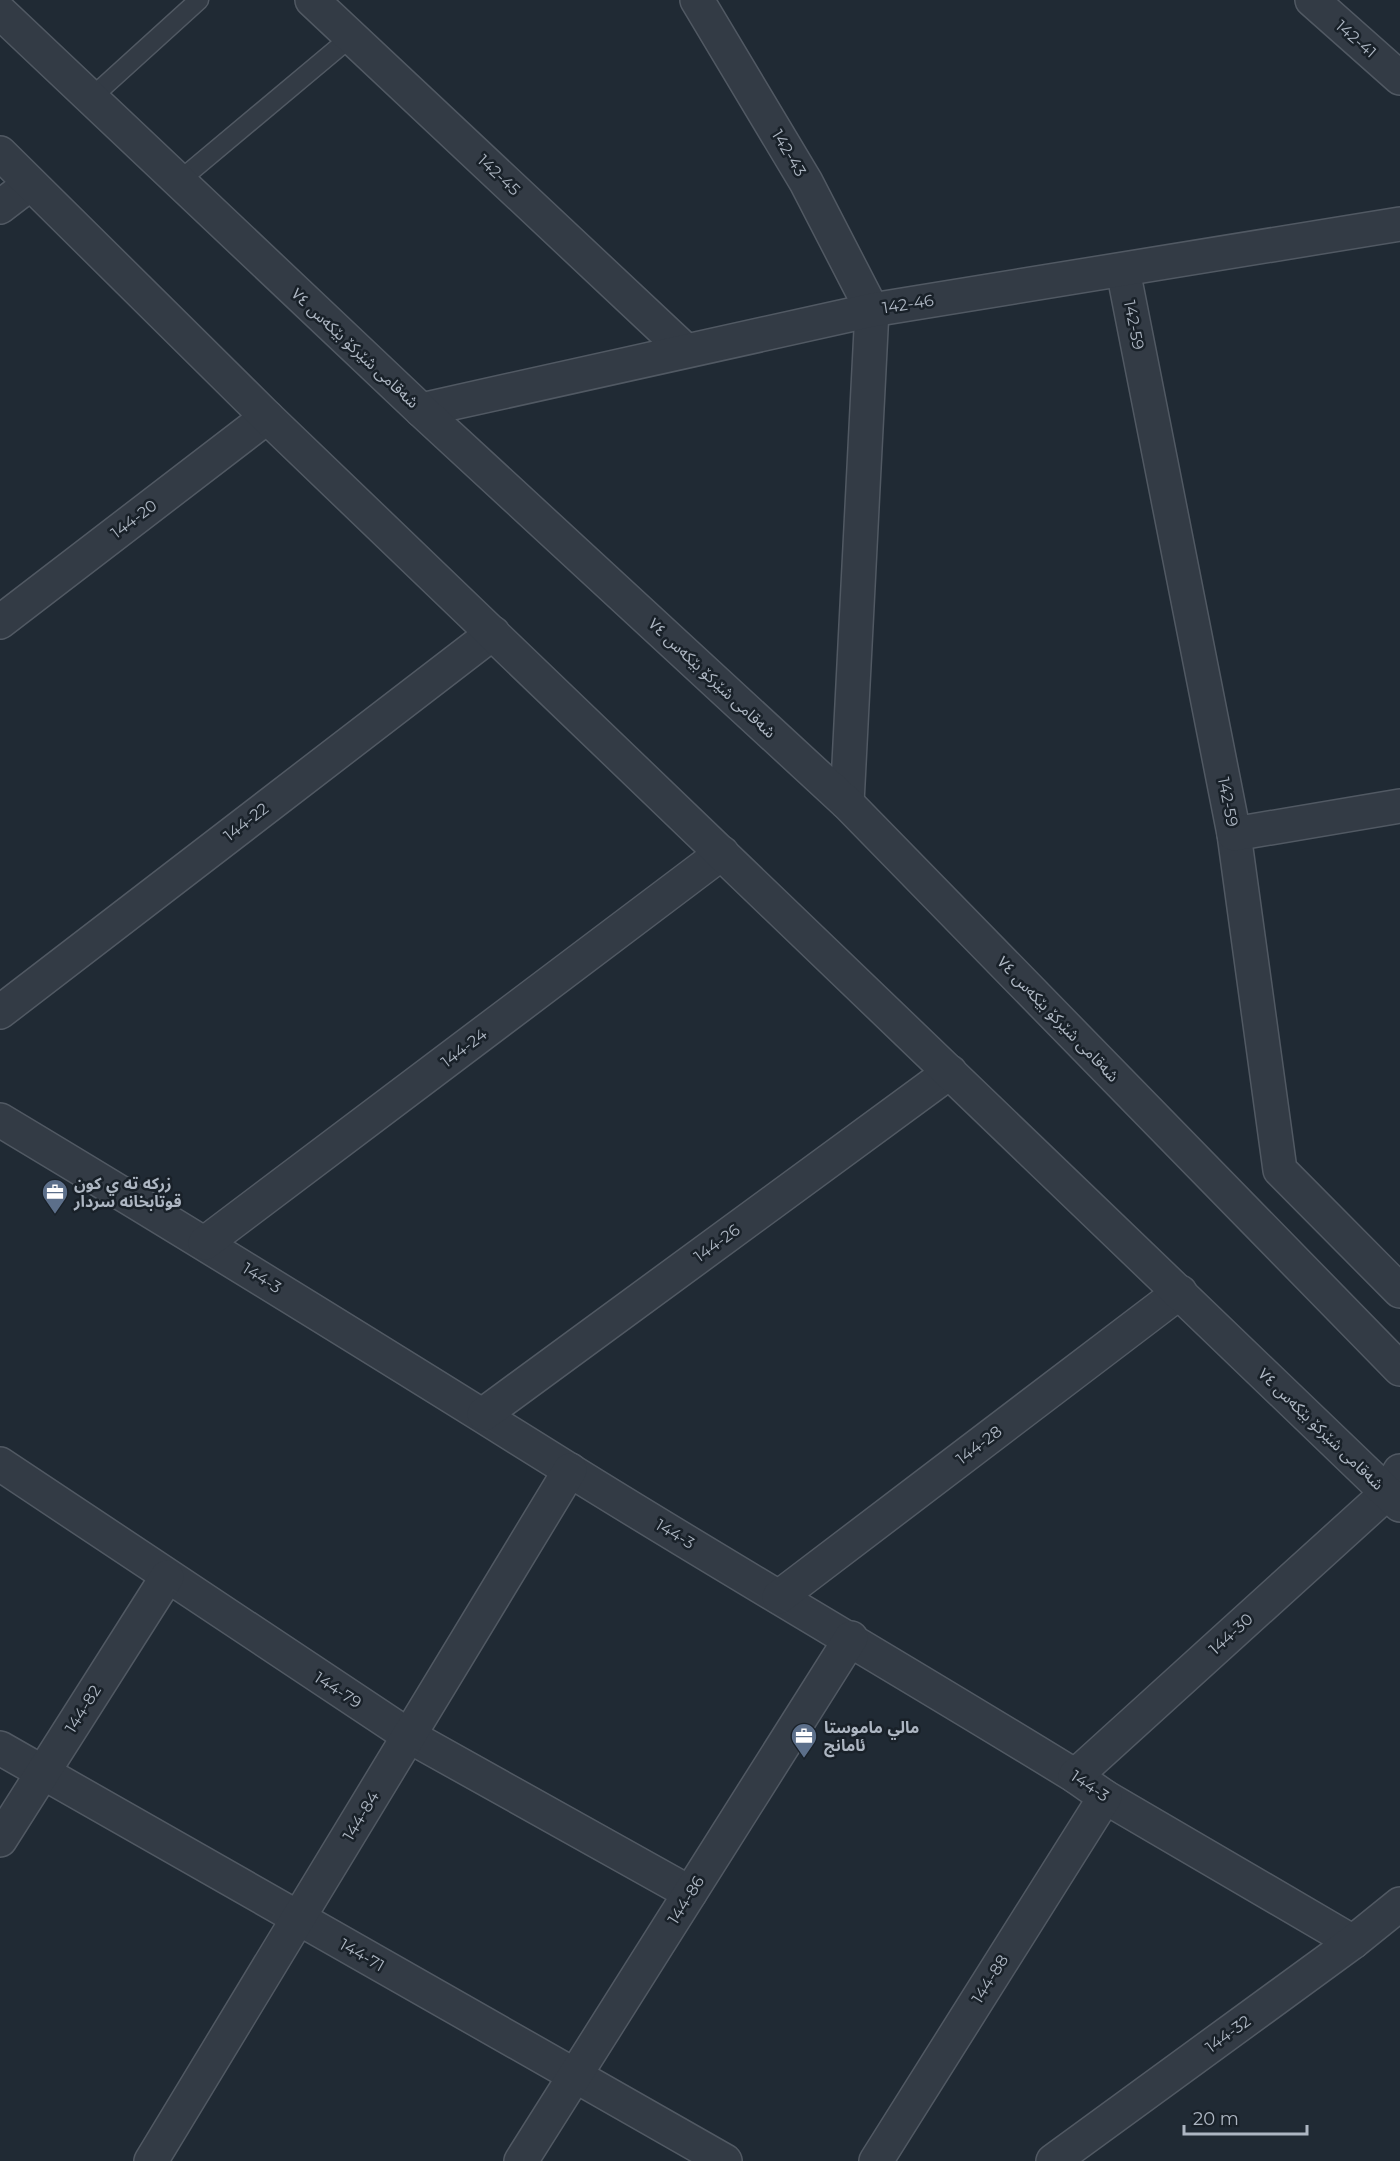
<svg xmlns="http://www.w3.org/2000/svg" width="1400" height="2161" font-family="Montserrat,'Noto Sans Arabic',sans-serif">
<rect width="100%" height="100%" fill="#202a34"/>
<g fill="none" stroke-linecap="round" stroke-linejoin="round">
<!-- service casing -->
<g stroke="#515963" stroke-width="21">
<g id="service">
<path d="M91,98L199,0"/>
<path d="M179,181L351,37"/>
</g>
</g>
<!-- minor casing -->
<g stroke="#515963" stroke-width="36">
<g id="minor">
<path d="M312,0L685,350"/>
<path d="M697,0L806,182L872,310L847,803"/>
<path d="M1312,0L1400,78"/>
<path d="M0,207L30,184"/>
<path d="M1123,270L1234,834L1280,1170L1400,1291"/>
<path d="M421,410L872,310L1400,224"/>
<path d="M0,622L267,417"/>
<path d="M1234,834L1400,806"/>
<path d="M0,1012L493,633"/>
<path d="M0,1120C192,1235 382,1353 571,1471C738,1575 908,1673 1075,1776L1105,1797L1353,1942"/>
<path d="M205,1243L722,853"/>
<path d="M484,1414L950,1072"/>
<path d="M0,1464L409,1736L690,1893"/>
<path d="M779,1597L1180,1292"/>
<path d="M0,1748L725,2161"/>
<path d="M1075,1776L1387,1493L1400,1471"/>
<path d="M0,1840L167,1577"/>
<path d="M151,2161L570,1470"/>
<path d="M521,2161L851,1638"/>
<path d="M876,2161L1105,1797"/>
<path d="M1053,2161L1353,1942L1400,1904"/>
</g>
</g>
<!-- tertiary casing -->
<g stroke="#515963" stroke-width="36">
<g id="tertiary">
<path d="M0,12L421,410L847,803L1400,1369"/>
<path d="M0,153L267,417L1400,1505"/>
</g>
</g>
<!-- service -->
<use href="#service" stroke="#333b45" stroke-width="18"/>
<!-- minor -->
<use href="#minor" stroke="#333b45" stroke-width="33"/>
<!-- tertiary -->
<use href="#tertiary" stroke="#333b45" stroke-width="33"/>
</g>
<!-- icons -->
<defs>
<g id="office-pin" transform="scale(1.35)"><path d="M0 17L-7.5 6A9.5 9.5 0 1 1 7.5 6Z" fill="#5c6f8a" stroke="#192129"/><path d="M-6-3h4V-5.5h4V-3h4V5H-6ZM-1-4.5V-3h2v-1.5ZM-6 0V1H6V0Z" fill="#fff"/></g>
</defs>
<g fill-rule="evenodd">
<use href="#office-pin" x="55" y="1192"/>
<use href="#office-pin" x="804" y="1736"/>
</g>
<g text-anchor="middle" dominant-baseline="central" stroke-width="5" stroke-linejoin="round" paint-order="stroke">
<!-- street labels -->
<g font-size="16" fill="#adb6c2" stroke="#192129">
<text transform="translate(1356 39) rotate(41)">142-41</text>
<text transform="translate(789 153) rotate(59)">142-43</text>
<text transform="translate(499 175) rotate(43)">142-45</text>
<text transform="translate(908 304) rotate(-9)">142-46</text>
<text transform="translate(1134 325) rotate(79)">142-59</text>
<text transform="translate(355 348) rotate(43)">شەقامی شێرکۆ بێکەس ٧٤</text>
<text transform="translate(134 519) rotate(-37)">144-20</text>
<text transform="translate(712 678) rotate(43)">شەقامی شێرکۆ بێکەس ٧٤</text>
<text transform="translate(1228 802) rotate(79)">142-59</text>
<text transform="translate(246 822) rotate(-38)">144-22</text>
<text transform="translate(1058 1019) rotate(46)">شەقامی شێرکۆ بێکەس ٧٤</text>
<text transform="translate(464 1048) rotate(-37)">144-24</text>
<text transform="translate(717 1243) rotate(-36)">144-26</text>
<text transform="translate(262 1278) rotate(32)">144-3</text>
<text transform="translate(1321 1429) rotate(44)">شەقامی شێرکۆ بێکەس ٧٤</text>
<text transform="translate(979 1445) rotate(-37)">144-28</text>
<text transform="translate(675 1534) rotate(31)">144-3</text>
<text transform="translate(1231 1634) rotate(-42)">144-30</text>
<text transform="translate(338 1690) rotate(33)">144-79</text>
<text transform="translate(83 1709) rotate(-58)">144-82</text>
<text transform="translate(1090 1786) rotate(34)">144-3</text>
<text transform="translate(361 1816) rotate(-59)">144-84</text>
<text transform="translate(686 1900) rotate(-58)">144-86</text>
<text transform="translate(362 1955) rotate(30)">144-71</text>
<text transform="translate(990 1979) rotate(-58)">144-88</text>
<text transform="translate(1228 2034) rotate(-36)">144-32</text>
</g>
<!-- poi labels -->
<g font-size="16" font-weight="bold" fill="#adb6c2" stroke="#192129" text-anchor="start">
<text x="74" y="1183">زركه ته ي كون<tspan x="74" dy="18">قوتابخانه سردار</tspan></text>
<text x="824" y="1727">مالي ماموستا<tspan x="824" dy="18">ئامانج</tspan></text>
</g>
</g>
<!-- scale -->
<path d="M1184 2125v9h123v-9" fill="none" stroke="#adb6c2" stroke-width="3"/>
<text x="1193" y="2125" font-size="18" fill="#adb6c2" stroke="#192129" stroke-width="4.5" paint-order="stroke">20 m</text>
</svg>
